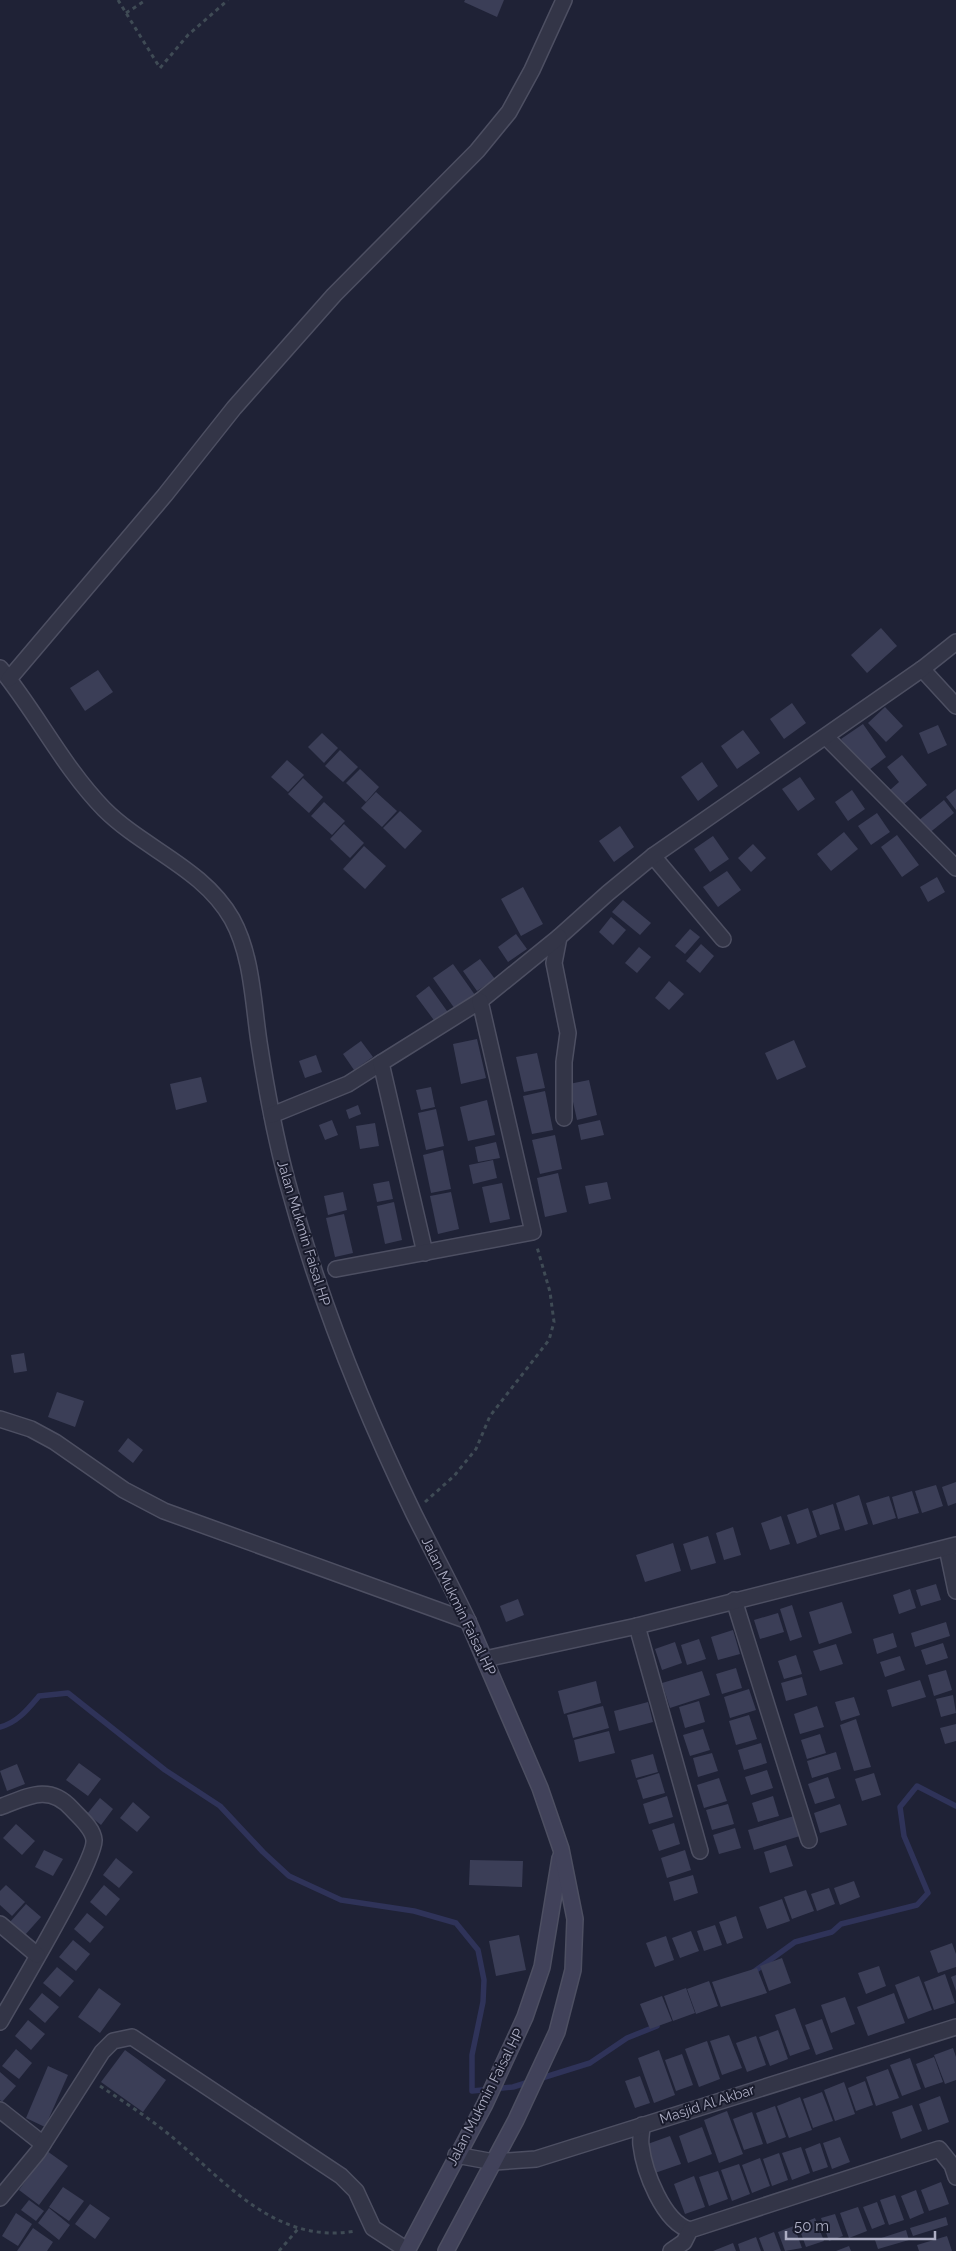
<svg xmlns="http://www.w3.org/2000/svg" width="956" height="2251" font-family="Raleway,sans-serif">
<rect width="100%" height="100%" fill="#1f2236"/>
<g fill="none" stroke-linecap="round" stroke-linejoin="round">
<!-- stream -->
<g stroke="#2f3359" stroke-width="5.5">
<path d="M0,1727C17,1723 28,1709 39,1696L68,1693L165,1770L220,1806L263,1852L289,1876L341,1900L414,1911L456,1923L478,1950L484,1980L483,2002L472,2055V2091L513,2087L590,2063L627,2038L657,2026"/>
<path d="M752,1973L795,1942L832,1932L841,1924L917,1905L928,1893L904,1836L900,1807L917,1786L956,1806"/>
</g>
</g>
<!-- building -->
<g fill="#3b3e57">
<path d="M465,0H504L497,17L464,2Z"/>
<path d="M881,628L897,646L867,673L851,655Z"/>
<path d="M98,670L113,692L85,711L70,688Z"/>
<path d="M792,703L806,723L784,739L770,719Z"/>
<path d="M885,707L903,726L886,742L868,723Z"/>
<path d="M863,724L886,757L865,773L841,739Z"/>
<path d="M938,725L947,745L928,754L919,733Z"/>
<path d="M743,730L760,753L737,769L721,746Z"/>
<path d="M322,733L338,748L324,763L308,747Z"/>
<path d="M340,750L358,767L343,782L325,766Z"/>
<path d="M902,755L927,785L903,805L890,790L899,782L887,767Z"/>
<path d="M287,760L304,775L288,792L271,777Z"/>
<path d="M702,762L718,786L698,801L681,777Z"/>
<path d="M360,769L379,787L366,802L346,783Z"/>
<path d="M800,777L815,799L798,811L782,789Z"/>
<path d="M303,778L323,797L309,813L288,794Z"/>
<path d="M956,789V810L946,797Z"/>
<path d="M852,790L865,809L848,821L835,802Z"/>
<path d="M376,792L397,811L382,827L361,808Z"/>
<path d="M944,800L954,813L928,834L918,821Z"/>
<path d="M324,802L345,821L332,835L311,816Z"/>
<path d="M400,811L422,831L405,849L383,828Z"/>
<path d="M877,813L890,832L871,845L858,826Z"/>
<path d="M344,824L364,843L350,858L330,839Z"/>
<path d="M620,826L634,847L614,862L599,841Z"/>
<path d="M844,832L858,849L831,871L817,854Z"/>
<path d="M897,835L919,865L902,877L881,847Z"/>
<path d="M713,836L729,859L710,872L694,849Z"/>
<path d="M753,844L766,858L751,872L738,858Z"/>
<path d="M364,846L386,866L365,889L343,869Z"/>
<path d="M727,871L741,890L718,907L703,887Z"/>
<path d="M937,877L945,892L928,902L920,887Z"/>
<path d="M523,887L543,924L521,936L501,899Z"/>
<path d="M623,900L651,923L640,935L612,912Z"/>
<path d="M611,917L626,930L613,945L599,932Z"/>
<path d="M690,929L700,937L685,954L675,946Z"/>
<path d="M516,934L527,949L508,962L498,947Z"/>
<path d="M701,944L714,956L700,973L686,961Z"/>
<path d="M639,947L651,957L637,973L625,963Z"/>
<path d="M480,959L495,979L477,991L463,971Z"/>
<path d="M453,964L475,995L455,1009L433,978Z"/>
<path d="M669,981L684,994L669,1010L655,998Z"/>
<path d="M429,986L452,1018L439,1027L416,996Z"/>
<path d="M477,1039L486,1078L461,1084L453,1044Z"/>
<path d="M794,1040L806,1067L777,1080L765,1053Z"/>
<path d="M361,1041L373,1057L354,1070L343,1054Z"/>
<path d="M537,1053L545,1088L524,1092L516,1057Z"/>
<path d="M316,1055L322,1072L305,1078L299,1061Z"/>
<path d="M201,1077L207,1102L176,1110L170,1084Z"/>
<path d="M589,1080L597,1115L577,1120L569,1084Z"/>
<path d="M431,1087L435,1107L421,1110L416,1090Z"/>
<path d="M545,1091L553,1130L532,1134L523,1096Z"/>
<path d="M487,1100L495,1135L468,1141L460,1107Z"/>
<path d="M358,1105L361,1114L349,1119L346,1110Z"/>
<path d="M436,1109L444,1146L426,1150L418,1113Z"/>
<path d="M332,1120L338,1135L325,1140L319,1125Z"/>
<path d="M600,1120L604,1135L581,1140L578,1125Z"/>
<path d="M375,1123L379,1146L360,1149L356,1126Z"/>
<path d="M555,1135L562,1169L540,1174L532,1140Z"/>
<path d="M496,1142L500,1158L478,1162L475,1147Z"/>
<path d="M443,1150L451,1189L431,1193L423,1155Z"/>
<path d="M493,1160L497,1178L473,1184L469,1165Z"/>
<path d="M558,1173L567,1212L545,1217L537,1178Z"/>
<path d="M389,1181L393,1199L377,1202L373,1184Z"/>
<path d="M607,1182L611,1199L589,1204L585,1186Z"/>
<path d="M502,1183L510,1219L490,1223L482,1187Z"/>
<path d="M343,1192L347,1210L328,1215L324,1196Z"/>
<path d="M451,1192L459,1229L438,1234L430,1196Z"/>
<path d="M394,1202L402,1240L385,1244L377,1206Z"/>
<path d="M344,1214L353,1253L335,1257L326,1218Z"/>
<path d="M24,1353L27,1371L14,1373L11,1355Z"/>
<path d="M57,1392L84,1401L75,1427L48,1417Z"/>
<path d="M128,1438L143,1450L133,1463L118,1451Z"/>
<path d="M956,1482V1503L948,1506L942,1487Z"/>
<path d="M936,1485L943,1506L922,1513L915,1491Z"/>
<path d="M912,1491L919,1513L898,1519L892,1497Z"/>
<path d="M859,1495L868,1524L845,1531L836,1503Z"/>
<path d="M889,1496L896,1518L873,1525L866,1503Z"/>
<path d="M833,1504L840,1529L820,1535L812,1511Z"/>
<path d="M808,1508L817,1537L797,1544L787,1515Z"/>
<path d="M781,1516L790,1544L770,1550L761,1523Z"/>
<path d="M733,1527L741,1555L724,1560L716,1533Z"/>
<path d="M708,1536L716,1563L691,1570L683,1544Z"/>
<path d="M673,1543L681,1571L645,1582L636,1555Z"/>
<path d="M936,1584L941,1600L921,1606L916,1590Z"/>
<path d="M910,1589L916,1608L899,1614L893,1595Z"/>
<path d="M518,1599L524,1615L506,1622L500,1606Z"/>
<path d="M842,1602L852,1633L819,1644L809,1612Z"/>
<path d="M792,1605L802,1637L790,1641L780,1609Z"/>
<path d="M778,1613L784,1632L760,1639L754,1620Z"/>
<path d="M946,1622L950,1636L915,1647L911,1633Z"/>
<path d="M733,1630L740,1654L718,1660L711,1637Z"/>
<path d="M893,1633L897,1647L877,1654L873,1639Z"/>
<path d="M699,1639L706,1659L687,1665L681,1645Z"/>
<path d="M675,1642L682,1663L662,1670L655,1649Z"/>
<path d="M943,1643L948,1658L926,1665L921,1650Z"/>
<path d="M836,1644L843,1664L820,1671L813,1651Z"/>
<path d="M796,1655L802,1674L784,1679L778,1661Z"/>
<path d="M900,1656L905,1670L885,1677L880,1662Z"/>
<path d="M736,1668L742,1688L722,1694L716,1674Z"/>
<path d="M946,1670L952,1690L934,1696L928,1675Z"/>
<path d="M702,1671L710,1695L670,1708L662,1683Z"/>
<path d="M802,1677L807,1695L786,1701L781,1683Z"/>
<path d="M920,1680L926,1697L892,1707L887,1690Z"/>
<path d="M596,1681L601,1703L564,1714L558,1691Z"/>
<path d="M749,1689L756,1710L730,1718L724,1697Z"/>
<path d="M953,1695L956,1713L941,1717L936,1699Z"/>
<path d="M854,1697L860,1715L841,1721L835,1702Z"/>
<path d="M699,1701L705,1722L685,1728L679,1707Z"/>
<path d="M648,1702L653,1722L619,1731L614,1711Z"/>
<path d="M603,1706L609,1728L573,1738L567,1715Z"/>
<path d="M817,1706L824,1727L800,1734L794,1714Z"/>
<path d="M749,1715L757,1739L736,1745L729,1721Z"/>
<path d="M856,1719L871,1767L854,1771L840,1725Z"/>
<path d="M956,1724V1741L945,1744L940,1728Z"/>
<path d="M703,1729L710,1750L690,1756L683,1735Z"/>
<path d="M609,1731L615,1753L579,1762L574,1740Z"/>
<path d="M820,1734L826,1753L807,1759L801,1740Z"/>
<path d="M761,1743L767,1763L744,1770L738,1750Z"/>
<path d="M836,1752L841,1769L812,1778L807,1761Z"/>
<path d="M712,1753L718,1771L698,1777L693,1758Z"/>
<path d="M653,1754L658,1772L636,1778L631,1760Z"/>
<path d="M79,1763L101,1779L88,1796L66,1780Z"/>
<path d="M17,1764L25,1784L7,1791L0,1771Z"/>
<path d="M767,1770L773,1788L751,1795L745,1777Z"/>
<path d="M659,1773L665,1793L643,1799L637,1780Z"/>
<path d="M874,1773L881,1795L862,1801L855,1779Z"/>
<path d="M828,1777L835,1798L815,1804L808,1784Z"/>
<path d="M719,1778L727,1801L704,1808L697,1785Z"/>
<path d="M667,1796L673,1817L649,1824L643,1804Z"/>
<path d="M773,1796L779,1816L758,1822L752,1803Z"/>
<path d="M100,1798L113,1809L101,1825L87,1814Z"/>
<path d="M133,1802L150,1817L137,1832L120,1818Z"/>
<path d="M728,1804L734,1824L712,1830L706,1810Z"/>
<path d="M840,1804L847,1825L820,1833L814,1813Z"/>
<path d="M794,1816L800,1836L754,1850L748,1830Z"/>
<path d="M674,1823L680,1844L659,1851L652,1830Z"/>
<path d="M16,1824L35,1841L22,1855L3,1838Z"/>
<path d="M735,1828L741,1848L719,1854L713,1835Z"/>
<path d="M786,1845L793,1866L770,1873L764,1852Z"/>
<path d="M44,1850L63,1859L53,1876L35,1867Z"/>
<path d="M685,1850L691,1870L667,1878L661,1858Z"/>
<path d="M116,1858L133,1872L119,1888L103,1875Z"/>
<path d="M470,1860L523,1861L522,1887L469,1885Z"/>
<path d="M693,1875L698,1893L674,1901L669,1882Z"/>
<path d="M854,1881L860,1897L840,1905L834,1888Z"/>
<path d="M6,1885L25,1902L12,1916L0,1905V1891Z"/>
<path d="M104,1885L120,1899L106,1916L90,1902Z"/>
<path d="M829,1888L835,1904L817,1911L811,1894Z"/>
<path d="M806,1890L814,1911L792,1919L784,1897Z"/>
<path d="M782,1899L790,1921L767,1929L759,1907Z"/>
<path d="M26,1904L41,1917L25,1935L10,1922Z"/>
<path d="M87,1913L104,1927L90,1943L74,1929Z"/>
<path d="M736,1916L743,1938L727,1944L719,1922Z"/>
<path d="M715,1925L722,1945L704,1951L697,1931Z"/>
<path d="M691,1931L699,1951L680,1958L672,1938Z"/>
<path d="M519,1935L526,1970L496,1976L489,1941Z"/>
<path d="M666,1936L674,1960L655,1967L646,1943Z"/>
<path d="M73,1940L90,1954L76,1971L59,1957Z"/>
<path d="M952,1943L956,1954V1967L938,1973L930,1951Z"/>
<path d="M782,1958L791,1983L769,1991L760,1966Z"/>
<path d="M879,1966L886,1986L866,1994L858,1973Z"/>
<path d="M57,1967L74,1981L60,1997L43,1983Z"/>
<path d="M757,1968L767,1993L721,2007L712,1982Z"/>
<path d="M945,1974L955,2003L934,2010L924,1982Z"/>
<path d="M956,1975V1991L951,1977Z"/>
<path d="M919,1976L932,2010L908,2019L895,1985Z"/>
<path d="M709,1981L718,2006L696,2014L687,1989Z"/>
<path d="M99,1988L121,2004L100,2033L78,2017Z"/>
<path d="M686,1988L695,2013L673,2021L664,1996Z"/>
<path d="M42,1993L59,2007L45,2023L29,2009Z"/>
<path d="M894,1993L905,2023L868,2036L857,2007Z"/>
<path d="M662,1996L672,2021L650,2029L640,2004Z"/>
<path d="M845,1997L855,2024L831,2033L821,2005Z"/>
<path d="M795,2008L810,2049L790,2056L775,2015Z"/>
<path d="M822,2019L833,2049L816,2055L805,2025Z"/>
<path d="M28,2020L45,2034L31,2050L15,2036Z"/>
<path d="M778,2030L788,2059L770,2066L759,2037Z"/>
<path d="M729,2035L742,2068L722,2075L710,2041Z"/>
<path d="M756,2036L766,2065L747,2072L736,2043Z"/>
<path d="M707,2041L720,2079L699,2087L685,2049Z"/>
<path d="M953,2048L956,2057V2080L945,2084L934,2055Z"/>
<path d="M16,2049L32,2063L19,2079L2,2066Z"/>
<path d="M125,2050L166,2080L143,2112L101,2082Z"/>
<path d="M659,2050L675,2095L654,2103L638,2058Z"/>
<path d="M682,2054L693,2085L676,2091L665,2060Z"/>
<path d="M934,2057L943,2082L925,2088L916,2064Z"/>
<path d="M910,2058L921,2089L902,2096L890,2065Z"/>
<path d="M48,2066L68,2075L45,2127L26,2118Z"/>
<path d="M888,2069L899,2098L876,2106L866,2077Z"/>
<path d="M0,2072L16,2086L2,2102L0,2100Z"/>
<path d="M640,2076L650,2103L635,2108L625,2081Z"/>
<path d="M865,2081L873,2105L856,2111L848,2088Z"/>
<path d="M844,2082L855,2114L835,2121L824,2090Z"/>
<path d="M822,2092L833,2121L813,2128L803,2099Z"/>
<path d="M940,2096L949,2122L928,2130L919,2104Z"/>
<path d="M800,2097L812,2130L789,2138L777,2106Z"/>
<path d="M912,2105L922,2131L901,2139L892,2112Z"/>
<path d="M775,2106L786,2137L767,2144L756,2113Z"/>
<path d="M727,2111L743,2154L719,2163L704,2120Z"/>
<path d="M752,2112L763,2144L744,2150L733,2119Z"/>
<path d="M702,2127L712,2154L688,2163L679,2136Z"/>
<path d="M670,2136L681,2164L652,2174L642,2146Z"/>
<path d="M840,2137L850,2162L832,2169L823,2143Z"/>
<path d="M820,2143L828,2167L813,2172L805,2149Z"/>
<path d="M801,2147L810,2173L792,2180L782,2153Z"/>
<path d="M47,2151L68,2166L39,2205L19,2190Z"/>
<path d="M779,2153L788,2180L772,2186L763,2159Z"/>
<path d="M760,2158L770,2186L752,2193L742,2165Z"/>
<path d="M739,2164L750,2194L732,2201L721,2170Z"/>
<path d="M718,2171L728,2199L709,2206L699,2177Z"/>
<path d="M694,2176L705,2207L685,2214L674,2184Z"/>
<path d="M941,2182L949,2204L929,2211L921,2190Z"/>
<path d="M63,2187L84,2201L69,2221L49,2207Z"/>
<path d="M916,2190L924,2213L910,2219L901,2196Z"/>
<path d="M895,2195L904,2220L889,2225L880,2200Z"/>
<path d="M29,2200L44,2211L36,2221L21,2210Z"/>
<path d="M877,2202L885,2224L872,2229L863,2207Z"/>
<path d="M90,2204L110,2218L95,2239L75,2224Z"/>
<path d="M858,2207L867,2231L849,2238L840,2213Z"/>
<path d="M49,2208L70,2225L59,2240L38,2223Z"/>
<path d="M16,2213L32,2224L18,2246L2,2236Z"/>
<path d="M835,2214L843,2236L829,2241L821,2218Z"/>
<path d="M946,2217L948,2225L913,2236L910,2228Z"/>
<path d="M815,2218L824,2241L806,2247L798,2225Z"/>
<path d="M794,2226L802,2248L785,2251L778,2232Z"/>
<path d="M33,2228L53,2242L47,2251H17Z"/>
<path d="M906,2230L909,2240L878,2249L875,2240Z"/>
<path d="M774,2232L781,2251H764L759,2238Z"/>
<path d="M947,2236L952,2251H919L917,2245Z"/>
<path d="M756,2237L761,2251H740L738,2244Z"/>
<path d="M733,2243L736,2251H713Z"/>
<path d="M849,2246L851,2251H836Z"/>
</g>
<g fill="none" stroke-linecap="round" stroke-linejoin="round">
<!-- street casing -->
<g stroke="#4d4f62" stroke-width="18">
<g id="street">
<path d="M0,668C37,713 63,767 104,809C144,849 203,868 232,919C252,955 253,1002 259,1042C266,1088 275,1136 287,1181C318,1296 362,1407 414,1514C432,1550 451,1585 468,1621"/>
<path d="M922,669L956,706"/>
<path d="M9,679L165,495L234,408L334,295L477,151L509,112L532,70L564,0"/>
<path d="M826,737L956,868"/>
<path d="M653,856L723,939"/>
<path d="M272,1115L348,1084L381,1063"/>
<path d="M564,1118V1062L568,1033L554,963L559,937L608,893L653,856L922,669L956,642"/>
<path d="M425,1253L381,1063L480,1001L559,937"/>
<path d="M336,1269L533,1232L480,1001"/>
<path d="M0,1419L31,1429L55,1442L124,1490L164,1511L468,1621"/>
<path d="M947,1548L956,1591"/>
<path d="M734,1600L809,1840"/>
<path d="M637,1626L700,1851"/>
<path d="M485,1659L637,1626L956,1545"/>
<path d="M0,1807C27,1797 49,1783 72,1809C80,1818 93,1828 94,1840C96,1860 15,1995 0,2022"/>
<path d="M0,1924L37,1955"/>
<path d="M0,2110L43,2144"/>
<path d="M642,2125C642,2132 640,2139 641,2145C644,2171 663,2222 690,2230"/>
<path d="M456,2155L494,2162L536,2159L956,2027"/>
<path d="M0,2198L38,2152L102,2052L113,2041L132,2037L341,2176L356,2191L373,2228L407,2250"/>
<path d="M671,2251L684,2242L690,2230L939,2149L952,2165L956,2177"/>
</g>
</g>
<!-- secondary casing -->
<g stroke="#4d4f62" stroke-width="18">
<g id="secondary">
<path d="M407,2251L485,2104L525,2017L542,1967L560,1858"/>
<path d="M446,2251L516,2120L557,2032L573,1970L575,1919L561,1849L540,1788L468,1621"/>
</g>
</g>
<!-- path -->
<g stroke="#3f4b55" stroke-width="3" stroke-dasharray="4 4" stroke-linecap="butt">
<path d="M118,0L160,68L188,35L228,0"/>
<path d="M126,13L146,0"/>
<path d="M425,1502L454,1476L476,1449L490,1416L549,1340L554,1322L550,1292L537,1247"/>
<path d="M100,2086C124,2102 149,2118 171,2136C226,2182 276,2245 355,2231"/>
<path d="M279,2251L298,2229"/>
</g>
<!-- street -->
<use href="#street" stroke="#333547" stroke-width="15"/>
<!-- secondary -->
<use href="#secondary" stroke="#41425a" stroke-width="15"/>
</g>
<g text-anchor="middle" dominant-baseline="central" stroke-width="4" stroke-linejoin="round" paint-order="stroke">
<!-- street labels -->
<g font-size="14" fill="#adaec4" stroke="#181a2b">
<text transform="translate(304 1233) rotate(73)">Jalan Mukmin Faisal HP</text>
<text transform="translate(459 1606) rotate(64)">Jalan Mukmin Faisal HP</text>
<text transform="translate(485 2097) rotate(-63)">Jalan Mukmin Faisal HP</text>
<text transform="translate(707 2104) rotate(-18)">Masjid Al Akbar</text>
</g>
</g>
<!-- scale -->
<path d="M786 2231v8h149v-8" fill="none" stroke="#adaec4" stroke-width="2.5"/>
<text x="794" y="2231" font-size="15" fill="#adaec4" stroke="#181a2b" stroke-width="4" paint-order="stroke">50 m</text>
</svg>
